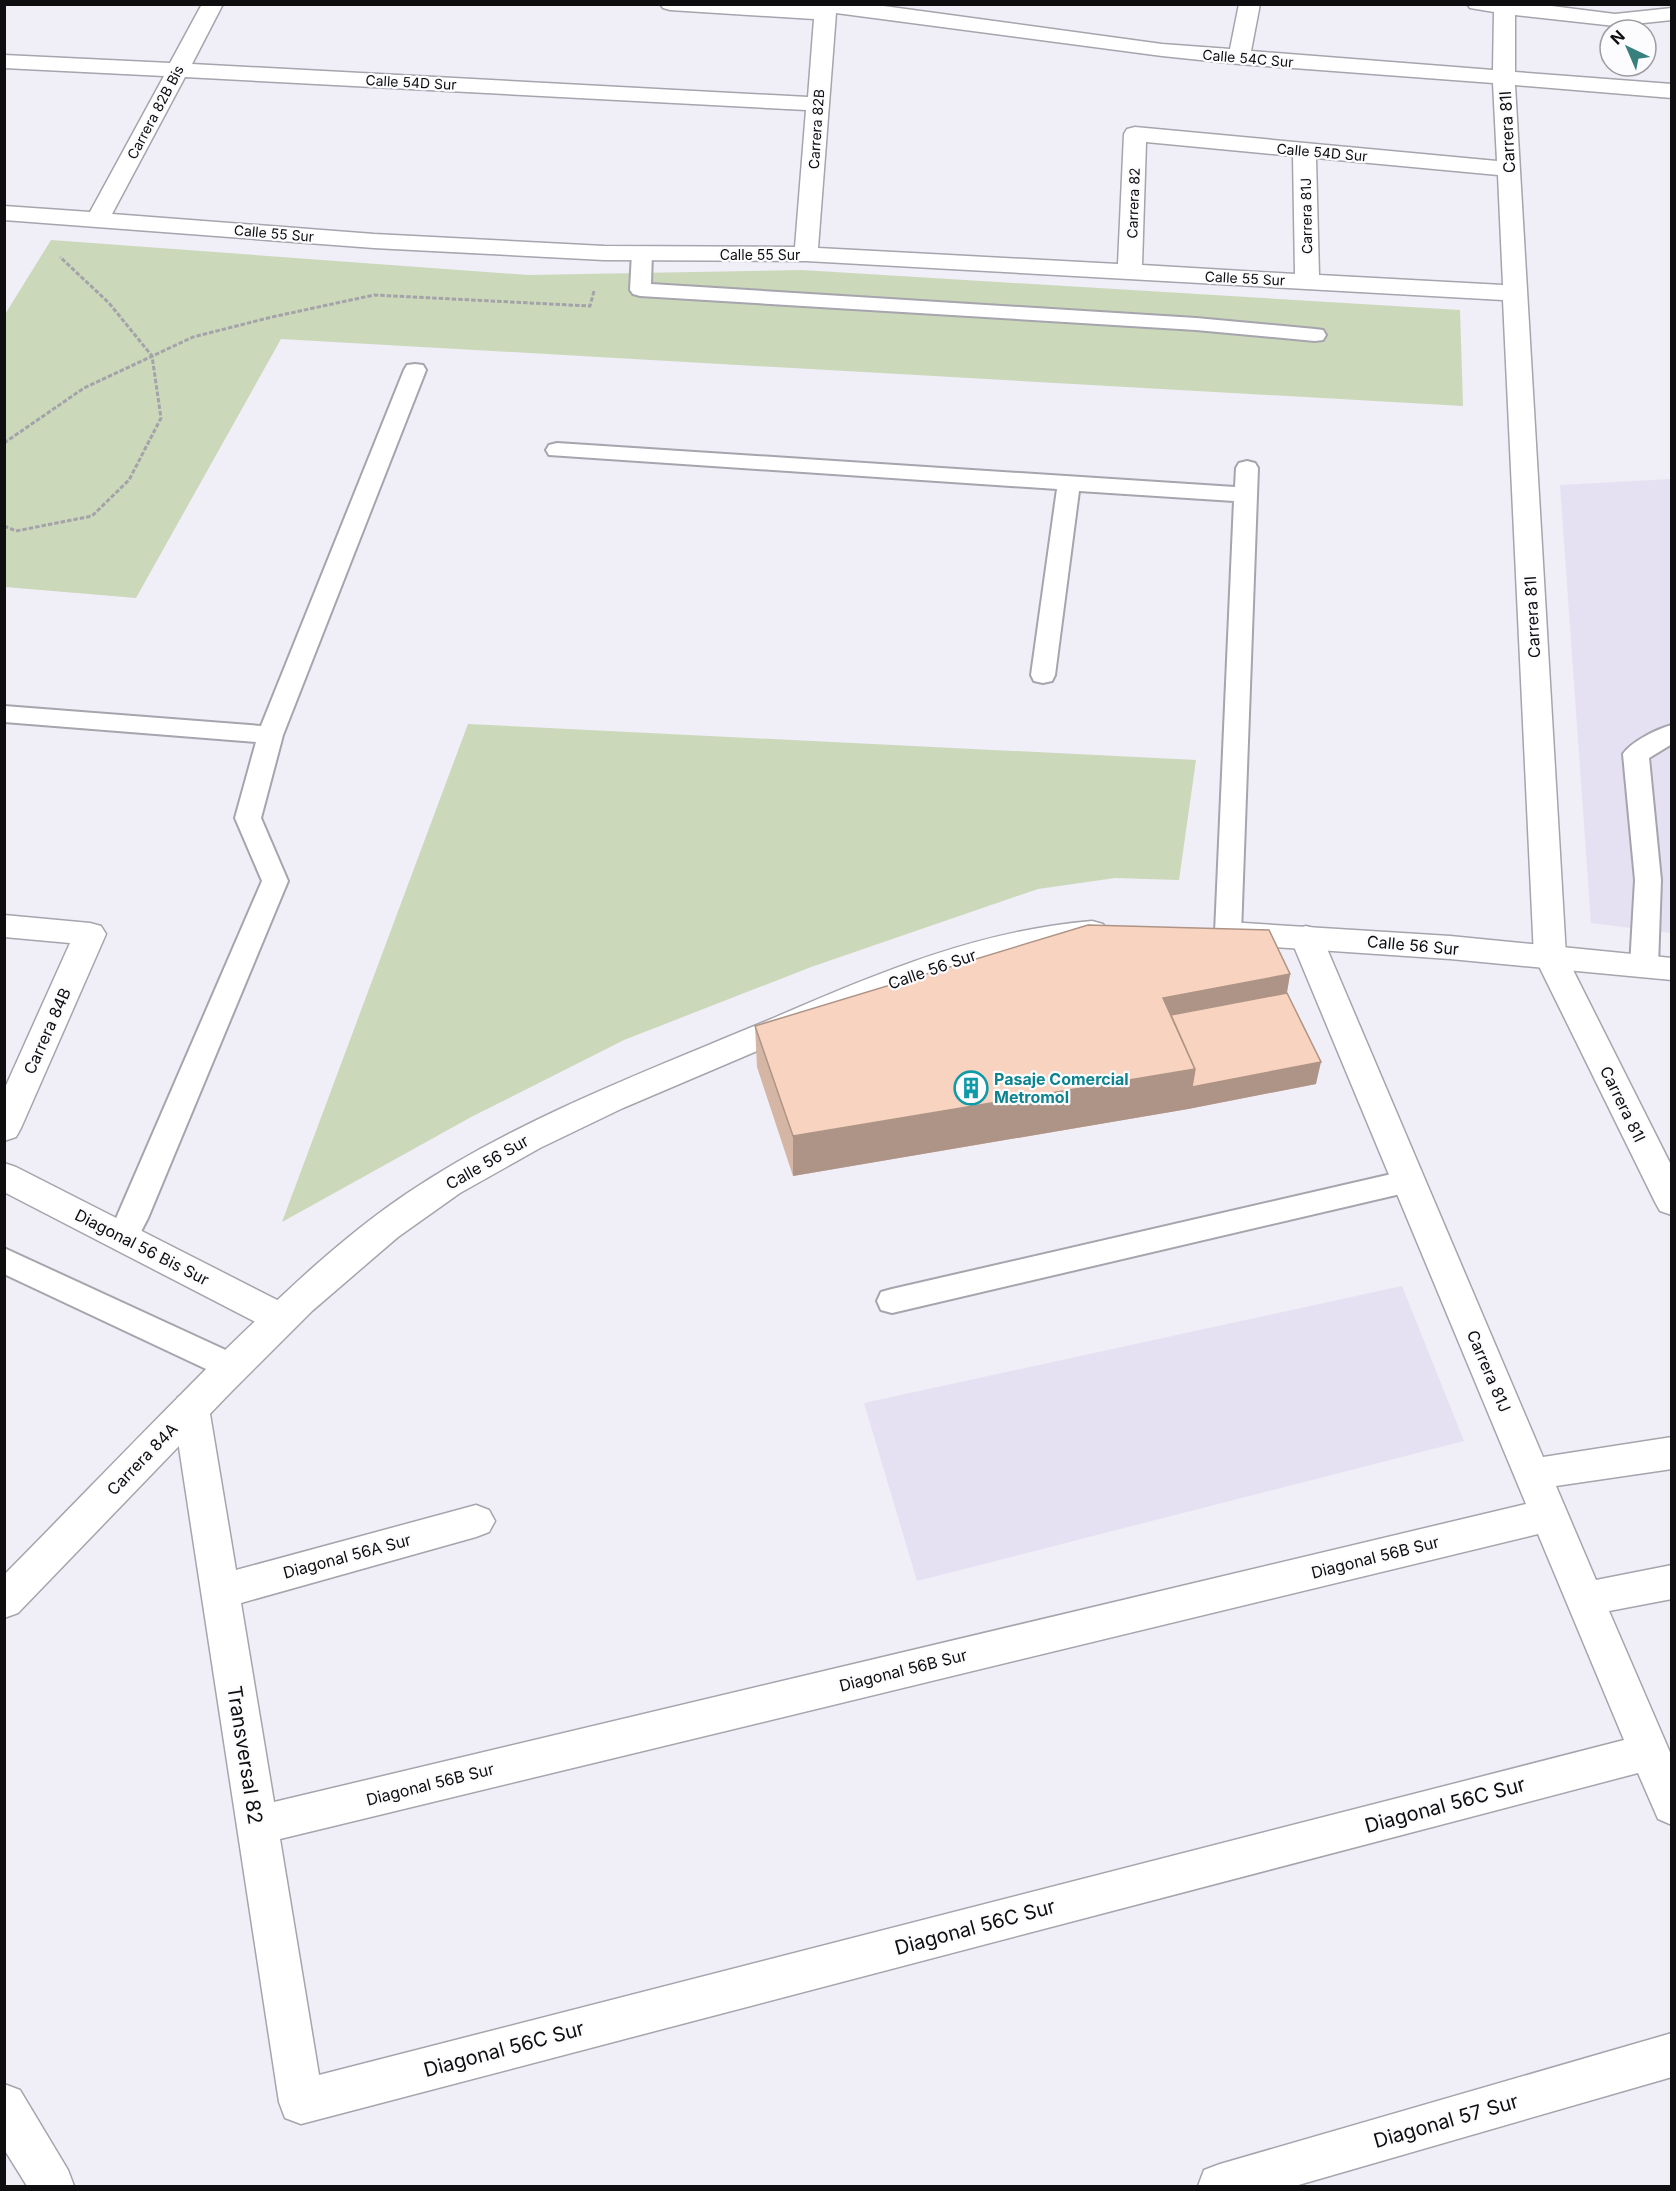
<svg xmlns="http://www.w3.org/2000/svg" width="1676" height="2191" font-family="Inter,sans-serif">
<rect width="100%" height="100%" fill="#f0eef7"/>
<!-- built -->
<g fill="#e5e1f2">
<path d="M1671,479V933L1591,923L1560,485Z"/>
<path d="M1402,1286L1464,1441L917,1581L864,1403Z"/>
</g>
<!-- green -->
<g fill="#cbd8ba">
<path d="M51,240L528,275L802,270L1460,310L1463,406L281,339L136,598L5,587L4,316Z"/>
<path d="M468,724L1196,760L1179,880L1115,878L1038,889L811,967L624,1040L473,1116L282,1222Z"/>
</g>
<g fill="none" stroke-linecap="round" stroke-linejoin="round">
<!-- service casing -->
<g stroke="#a6a4ac" stroke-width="4">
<g id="service">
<path d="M642,247L649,249L652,253L651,284L1196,318L1315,329L1323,330L1326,335L1323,340L1315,341L1196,330L640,296L633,294L630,290L632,253L635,249Z"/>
<path d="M415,364L423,365L426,370L283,735L261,818L288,881L148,1218L134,1245L123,1249L112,1245L108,1237L262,881L235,818L256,742L4,722V706L261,726L404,370L407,365Z"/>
<path d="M557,443L1235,487L1236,468L1239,463L1247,461L1255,463L1258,468L1241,933L1238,940L1228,943L1218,940L1215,933L1234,501L1079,491L1055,675L1052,681L1043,683L1034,681L1031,675L1057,489L549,455L546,450L549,445Z"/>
<path d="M1672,725V744L1649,758L1661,880L1658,966L1654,973L1644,976L1634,973L1630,966L1635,880L1623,754C1632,741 1657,729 1672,725Z"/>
<path d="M1409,1170L1419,1173L1424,1181L1419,1189L1409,1192L892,1313L881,1310L877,1301L881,1292L892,1289Z"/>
<path d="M4,1248L243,1358L248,1367L243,1376L232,1380L221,1376L4,1274Z"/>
</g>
</g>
<!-- minor casing -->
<g stroke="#a6a4ac" stroke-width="3">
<g id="minor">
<path d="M202,4H223L192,64L808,97L814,19L670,10L663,8L660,4H869L1162,44L1230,49L1239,4H1260L1251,51L1493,70L1494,12L1470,8L1467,4H1536L1615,14L1672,8V20L1615,26L1515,15V72L1672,84V98L1515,85L1566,956L1672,1167V1215L1660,1211L1655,1202L1534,956L1503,300L806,261L604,260L374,248L4,220V206L90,212L164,76L4,68V55L170,63ZM836,13L1162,56L1239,64L1493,83L1497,161L1135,127L1127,129L1124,134L1118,264L818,248ZM185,77L806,110L795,247L604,246L374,234L112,214ZM1146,142L1293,156L1295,274L1142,265ZM1316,158L1498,175L1503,285L1319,275Z"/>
<path d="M4,915L90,923L101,926L106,934L21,1128L16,1137L4,1141V1090L70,943L4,937Z"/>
<path d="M1306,926L1317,929L1322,937L1543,1457L1672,1437V1469L1556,1486L1596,1580L1672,1565V1599L1609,1611L1672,1757V1825L1658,1819L1638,1773L301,2124L285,2118L279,2102L173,1408L178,1397L191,1393L204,1397L209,1408L236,1570L476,1505L489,1510L495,1521L489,1532L476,1537L241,1603L274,1802L1526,1504L1290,937L1295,929ZM1538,1534L1624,1740L319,2075L280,1839Z"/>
<path d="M4,1163L16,1167L293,1308L298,1318L293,1328L280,1332L267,1328L4,1192Z"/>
<path d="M1672,2033V2077L1295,2186H1198L1204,2170L1220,2164Z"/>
<path d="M4,2084L20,2090L68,2170L74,2186H27L4,2149Z"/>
</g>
</g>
<!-- tertiary casing -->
<g stroke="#a6a4ac" stroke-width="3">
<g id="tertiary">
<path d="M1092,921L1103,924L1108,932L1103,940L1012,954L977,963L905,988L623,1108L540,1148L460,1193L398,1237L312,1311L232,1391L18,1613L4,1618V1575C76,1502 147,1428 219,1356C278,1299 338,1240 406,1194C516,1120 642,1073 764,1022C872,976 973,931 1092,921Z"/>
<path d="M1228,922L1450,936L1672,958V980L1450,959L1228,944L1217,941L1212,933L1217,925Z"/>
</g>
</g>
<!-- path -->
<g stroke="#a5a3aa" stroke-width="3" stroke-dasharray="4.5 2" stroke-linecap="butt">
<path d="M4,443L84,388L193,337L272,317L374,295L590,306L594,291"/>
<path d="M4,526L16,531L92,516L129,480L161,418L152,356L109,303L60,257"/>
</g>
<!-- service -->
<use href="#service" fill="#fff" fill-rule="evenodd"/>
<!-- minor -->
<use href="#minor" fill="#fff" fill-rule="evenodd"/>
<!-- tertiary -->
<use href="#tertiary" fill="#fff" fill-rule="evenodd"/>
</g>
<!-- wall -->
<path fill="#d5b5a4" d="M1290,974L1287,993L1316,1084L1188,1109L793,1176L757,1067L755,1026Z"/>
<!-- shaded-wall -->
<g fill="#ae9486">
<path d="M1290,974L1283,1015L1170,1037L1163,998Z"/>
<path d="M1321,1062L1316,1084L1188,1109L793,1176V1136L1195,1069Z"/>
</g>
<!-- building -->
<g fill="#f8d3bf" stroke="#ae9486" stroke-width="1.5">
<path d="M1088,925L1269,930L1290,974L1163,998L1195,1069L793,1136L755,1026Z"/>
<path d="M1287,993L1321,1062L1192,1087L1195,1069L1171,1015Z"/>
</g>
<!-- icons -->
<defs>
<g id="building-ring" transform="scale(1.725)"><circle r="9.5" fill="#fcfcfe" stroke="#0f9aa8" stroke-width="1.5"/><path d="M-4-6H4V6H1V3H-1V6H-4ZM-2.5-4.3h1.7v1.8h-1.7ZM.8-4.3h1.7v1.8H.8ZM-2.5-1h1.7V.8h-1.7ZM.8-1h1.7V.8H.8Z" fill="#0f9aa8"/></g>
</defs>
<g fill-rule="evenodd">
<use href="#building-ring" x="971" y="1088"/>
</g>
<g text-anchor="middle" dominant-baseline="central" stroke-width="4.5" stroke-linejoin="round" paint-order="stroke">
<!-- far-street labels -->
<g font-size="14" fill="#0e0d10" stroke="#fcfcfe">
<text transform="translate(1248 58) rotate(5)">Calle 54C Sur</text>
<text transform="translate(411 82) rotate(3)">Calle 54D Sur</text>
<text transform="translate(155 112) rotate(-62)">Carrera 82B Bis</text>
<text transform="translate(816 129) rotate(-86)">Carrera 82B</text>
<text transform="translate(1322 152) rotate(5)">Calle 54D Sur</text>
<text transform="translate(1133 203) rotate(-88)">Carrera 82</text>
<text transform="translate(1306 216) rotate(-91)">Carrera 81J</text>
<text transform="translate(274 233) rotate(5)">Calle 55 Sur</text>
<text x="760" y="254">Calle 55 Sur</text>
<text transform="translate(1245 278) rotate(3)">Calle 55 Sur</text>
</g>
<!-- street labels -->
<g font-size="16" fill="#0e0d10" stroke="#fcfcfe">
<text transform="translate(1507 132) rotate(-93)">Carrera 81I</text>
<text transform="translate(1532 617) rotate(-93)">Carrera 81I</text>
<text transform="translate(1413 945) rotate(5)">Calle 56 Sur</text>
<text transform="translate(932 969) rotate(-19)">Calle 56 Sur</text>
<text transform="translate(47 1031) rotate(-66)">Carrera 84B</text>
<text transform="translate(1623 1104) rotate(64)">Carrera 81I</text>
<text transform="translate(487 1162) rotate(-30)">Calle 56 Sur</text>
<text transform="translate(142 1247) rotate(27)">Diagonal 56 Bis Sur</text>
<text transform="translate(1489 1371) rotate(67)">Carrera 81J</text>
<text transform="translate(142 1459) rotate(-46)">Carrera 84A</text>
<text transform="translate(347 1556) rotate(-15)">Diagonal 56A Sur</text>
<text transform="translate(1375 1557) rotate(-14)">Diagonal 56B Sur</text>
<text transform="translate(903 1670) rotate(-14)">Diagonal 56B Sur</text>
<text transform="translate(430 1784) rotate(-14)">Diagonal 56B Sur</text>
</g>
<!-- culture labels -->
<g font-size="16" font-weight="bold" fill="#0d838f" stroke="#fcfcfe" text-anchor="start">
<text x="994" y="1079">Pasaje Comercial<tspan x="994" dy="18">Metromol</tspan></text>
</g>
<!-- near-street labels -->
<g font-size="20" fill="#0e0d10" stroke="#fcfcfe">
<text transform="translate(245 1755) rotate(81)">Transversal 82</text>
<text transform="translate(1445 1805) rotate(-15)">Diagonal 56C Sur</text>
<text transform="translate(975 1927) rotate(-15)">Diagonal 56C Sur</text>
<text transform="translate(504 2049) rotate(-15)">Diagonal 56C Sur</text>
<text transform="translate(1446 2121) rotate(-16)">Diagonal 57 Sur</text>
</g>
</g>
<!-- border -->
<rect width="1676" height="2191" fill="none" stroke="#0e0d10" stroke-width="12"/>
<!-- north arrow -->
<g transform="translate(1628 48) rotate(316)"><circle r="28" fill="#fcfcfe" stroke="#9d9c9f" stroke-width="1.5"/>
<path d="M0-4.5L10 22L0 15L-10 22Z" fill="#37807d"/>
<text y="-9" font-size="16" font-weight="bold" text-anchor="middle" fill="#0e0d10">N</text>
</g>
</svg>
